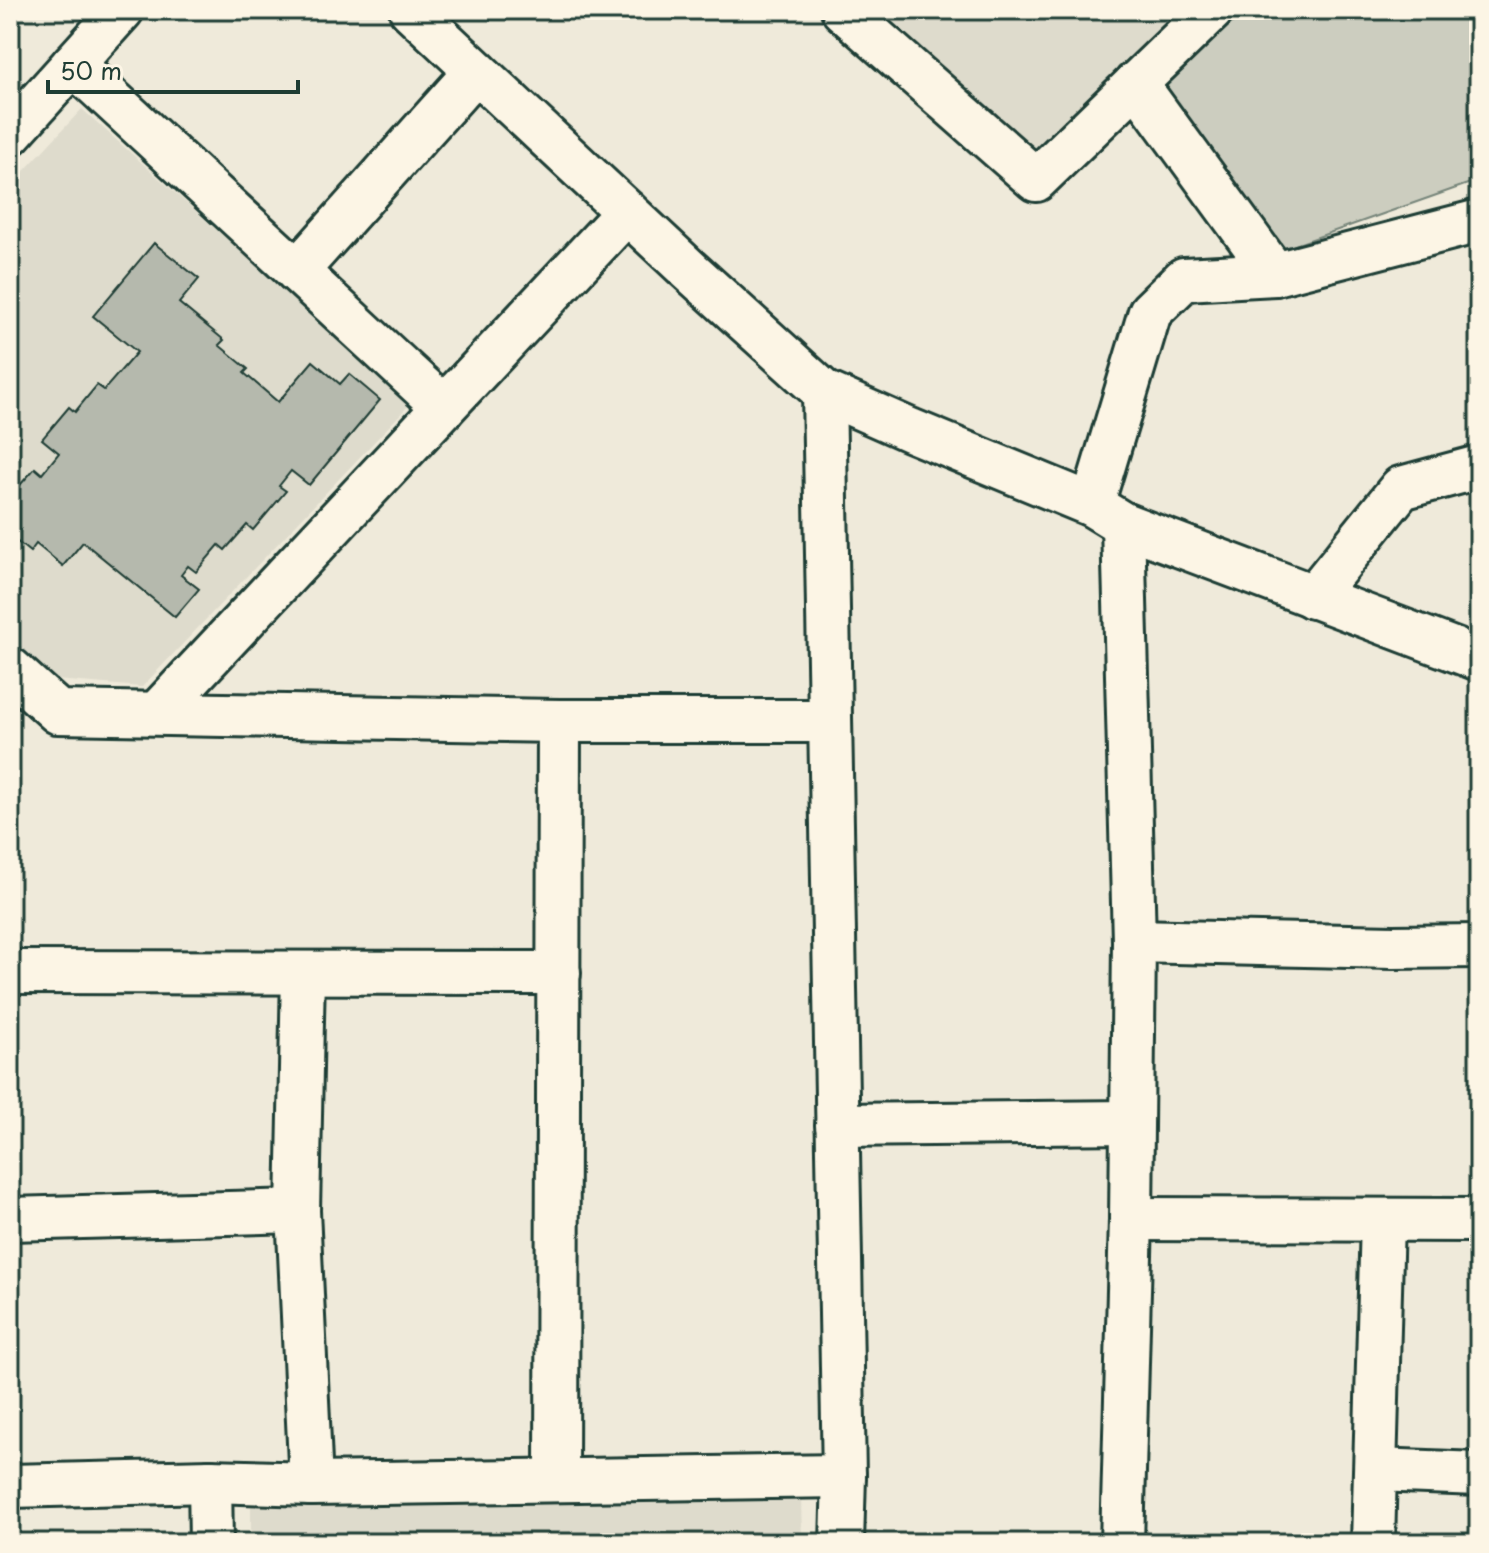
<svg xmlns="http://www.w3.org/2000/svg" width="1489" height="1553" font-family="'Playpen Sans',sans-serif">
<rect width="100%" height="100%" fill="#efeada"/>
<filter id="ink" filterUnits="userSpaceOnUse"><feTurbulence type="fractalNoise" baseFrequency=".0125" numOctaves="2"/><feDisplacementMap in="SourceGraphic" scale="16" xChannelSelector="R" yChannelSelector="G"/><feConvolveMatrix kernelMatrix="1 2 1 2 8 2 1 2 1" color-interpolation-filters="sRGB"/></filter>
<g filter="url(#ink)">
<!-- built -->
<g fill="#dedbcc">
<path d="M878,10H1181L1033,154Z"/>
<path d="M82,109L410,404L142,687L56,680L10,639V186Z"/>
<path d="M801,1496L802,1543H251V1504Z"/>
</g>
<!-- green -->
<path fill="#cccdbf" stroke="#76857a" stroke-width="2" d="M1246,10H1471L1479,40V180L1281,250L1165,84Z"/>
<!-- building -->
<path fill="#b5b9ad" stroke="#1f3d34" stroke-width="2" d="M154,243L199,279L179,303L224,340L219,345L248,369L244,373L278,402L313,361L340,384L349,374L380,400L309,485L291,471L279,486L286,491L253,530L247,525L225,550L219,545L196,572L188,566L181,575L199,589L175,617L83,542L63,566L36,544L30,552L10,536V477L20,485L35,468L42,474L59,453L42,439L69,407L75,412L97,385L104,390L137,352L93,316Z"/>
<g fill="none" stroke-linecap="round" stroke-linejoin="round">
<!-- minor casing -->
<g stroke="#1f3d34" stroke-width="48">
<g id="minor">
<path d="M411,10L689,270L824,392L910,430L1092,505L1123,524L1479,659"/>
<path d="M843,10L1036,180L1212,10"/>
<path d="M73,64L444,407"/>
<path d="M1136,83L1275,274"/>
<path d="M10,134L122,10"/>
<path d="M297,271L476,71"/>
<path d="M824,392L844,1476L842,1543"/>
<path d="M1092,505L1150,312L1184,279L1275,274L1479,221"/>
<path d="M1313,597L1401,488L1479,467"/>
<path d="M10,669L58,712L559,721H830"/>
<path d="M157,713L627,212"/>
<path d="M1134,941L1393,947L1479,946"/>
<path d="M10,972L559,973"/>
<path d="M303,973L298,1211L311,1484"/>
<path d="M837,1125L1132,1122"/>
<path d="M10,1219L298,1211"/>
<path d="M1131,1219L1479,1220"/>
<path d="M1376,1470L1479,1474"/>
<path d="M557,1480L559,721"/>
<path d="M210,1481L211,1543"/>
<path d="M10,1486L210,1481L311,1484L844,1476"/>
<path d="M1122,1543L1131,1219L1134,941L1123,524"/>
<path d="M1373,1543L1382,1220"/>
</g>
</g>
<!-- minor -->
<use href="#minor" stroke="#fcf5e5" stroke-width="42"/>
</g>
</g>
<!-- margin -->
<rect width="1489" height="1553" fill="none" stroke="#fcf5e5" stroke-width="40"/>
<rect x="20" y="20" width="1449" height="1513" fill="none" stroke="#1f3d34" stroke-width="3" filter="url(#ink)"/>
<!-- scale -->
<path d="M48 80v12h250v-12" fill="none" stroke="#1f3d34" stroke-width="4"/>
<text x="60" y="80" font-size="24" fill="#1f3d34" stroke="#fcf5e5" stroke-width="6" paint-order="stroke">50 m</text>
</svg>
